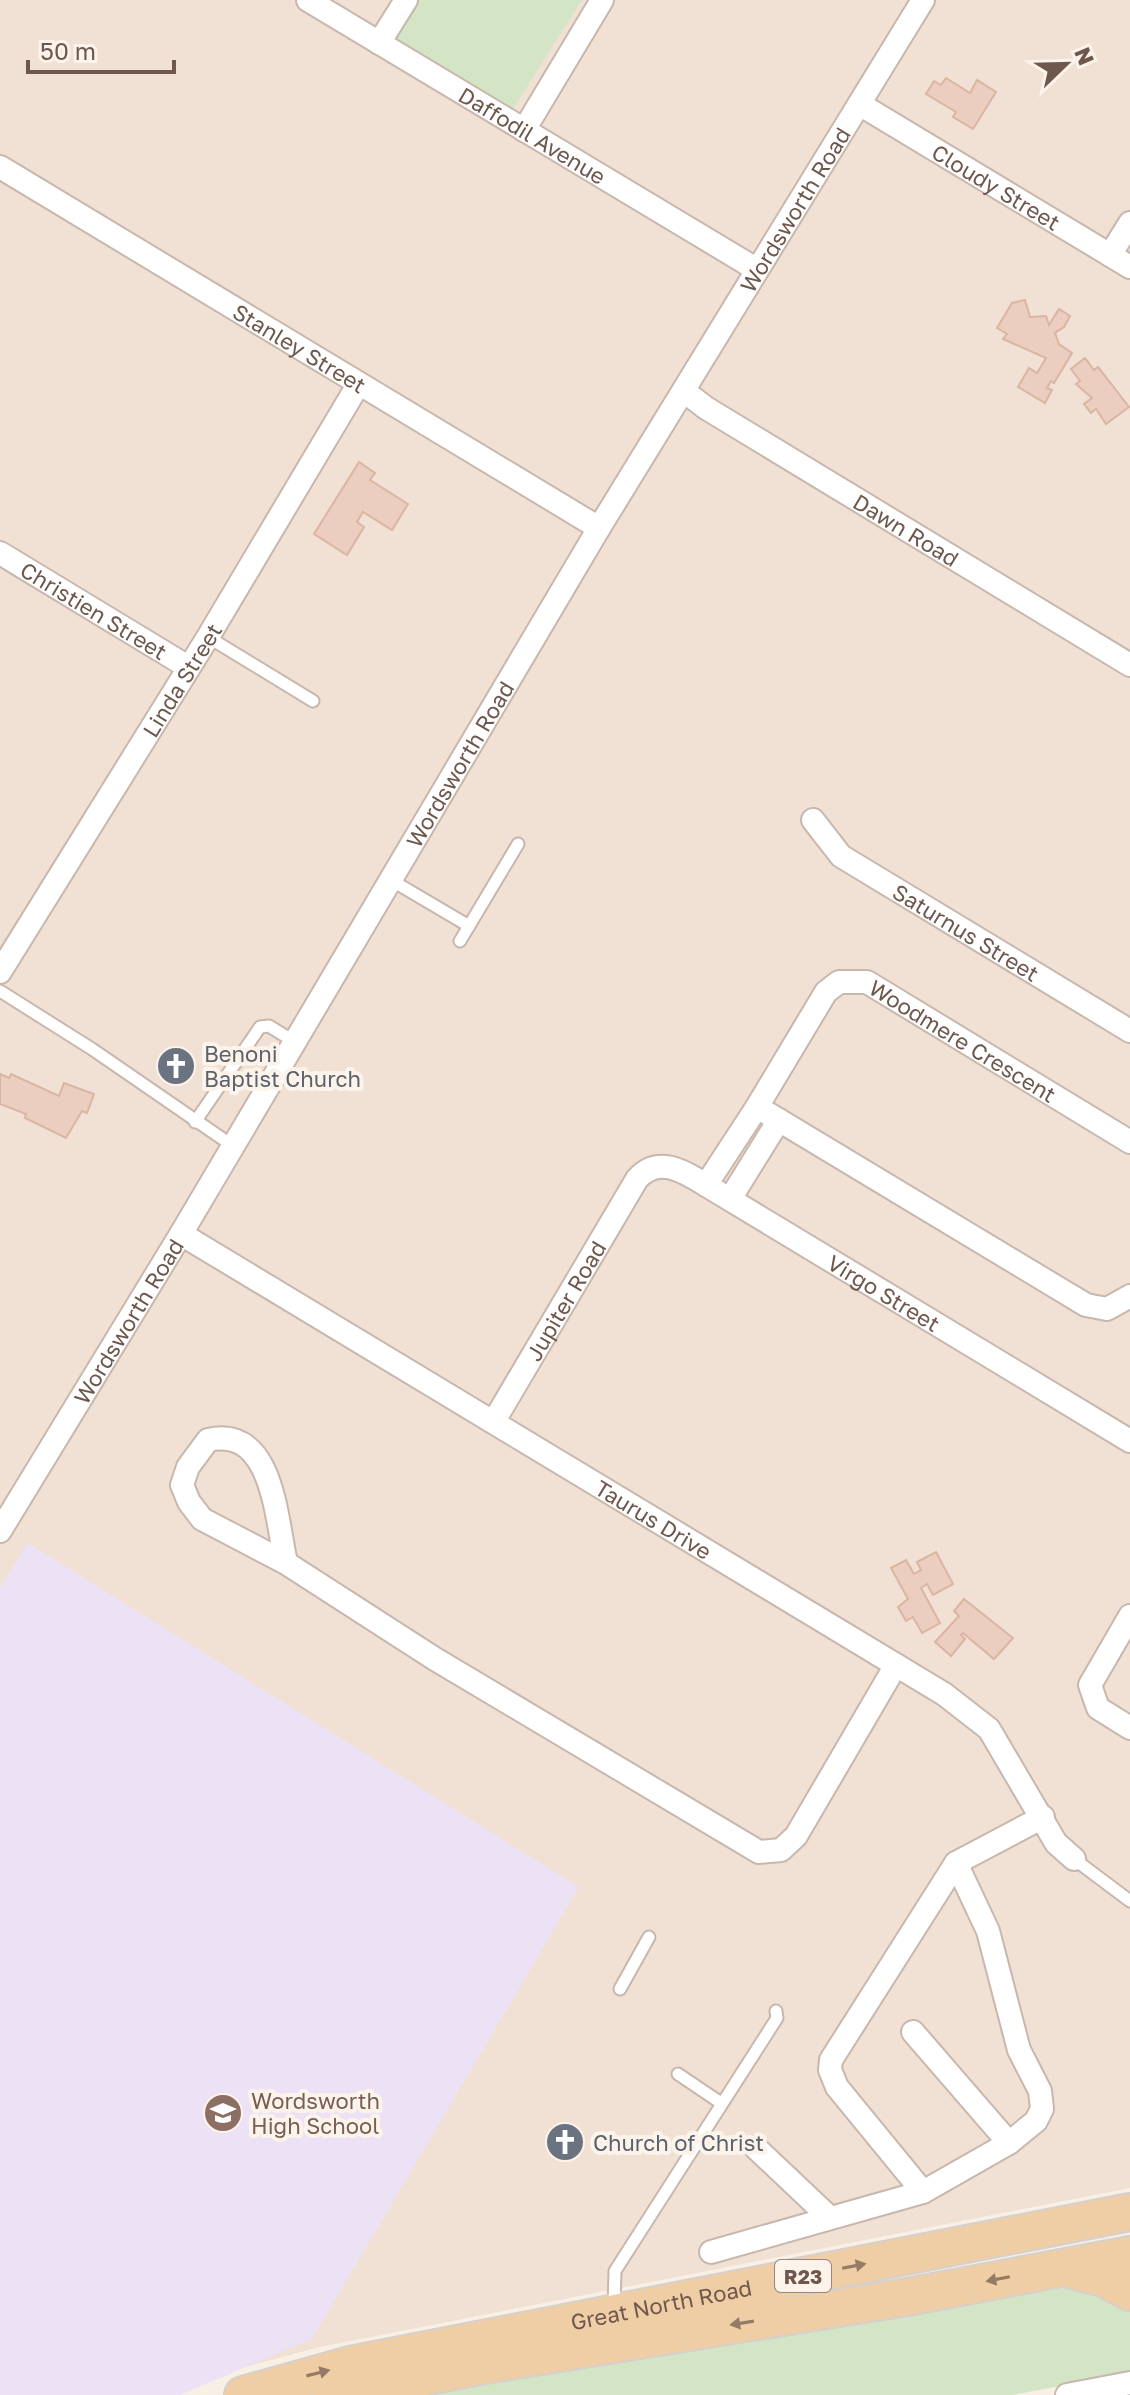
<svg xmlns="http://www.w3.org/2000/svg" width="1130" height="2395" font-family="'Golos Text',sans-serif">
<rect width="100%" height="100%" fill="#f9f0e5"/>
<!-- residential -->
<path fill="#f0e1d4" d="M0,0H1130V2188L320,2347L170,2387L0,2395Z"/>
<!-- education -->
<path fill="#ece1f5" d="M28,1543L579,1887L312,2339L180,2395H0V1588Z"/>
<!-- green -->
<g fill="#d4e5c5">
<path d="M412,0H582L513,109L388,39Z"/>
<path d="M1089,2284L1130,2299V2373L1012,2395H379Z"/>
</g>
<!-- building -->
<g fill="#ebcec0" stroke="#dbb4a2" stroke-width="2">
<path d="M946,78L970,93L977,80L996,92L973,129L953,117L956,112L926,94L934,81L941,85Z"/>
<path d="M1025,300L1030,317L1046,316L1049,325L1059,309L1070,316L1064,327L1055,333L1059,344L1072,353L1054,383L1051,381L1047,388L1052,390L1045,403L1018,387L1029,368L1037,373L1046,358L1003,339L1007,334L997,328L1012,303Z"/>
<path d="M1085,358L1094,370L1098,367L1129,407L1106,424L1096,409L1091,413L1084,404L1092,398L1076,384L1080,381L1071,369Z"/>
<path d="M359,462L375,473L370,480L408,504L392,530L363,512L357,522L364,527L347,555L314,534Z"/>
<path d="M0,1074L9,1078L11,1074L59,1096L64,1083L94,1094L87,1113L82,1111L66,1138L25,1118L26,1114L0,1104Z"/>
<path d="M936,1552L953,1584L933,1595L927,1584L921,1588L940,1623L922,1633L913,1617L906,1621L898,1607L908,1599L891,1568L906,1560L914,1574L921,1570L917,1562Z"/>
<path d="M964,1599L1013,1638L994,1659L963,1633L961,1635L965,1639L951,1656L935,1642L959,1616L954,1611Z"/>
</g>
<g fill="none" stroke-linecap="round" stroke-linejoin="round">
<!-- lane casing -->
<g stroke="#c8b7ac" stroke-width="15">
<g id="lane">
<path d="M208,637L313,701"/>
<path d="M391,880L469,926"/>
<path d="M460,941L518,844"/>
<path d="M0,991L92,1049L233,1146"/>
<path d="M195,1122L260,1027L269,1026L295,1042"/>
<path d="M1074,1859L1130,1901"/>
<path d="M620,1989L649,1937"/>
<path d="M678,2074L721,2103"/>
<path d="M614,2307L615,2271L777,2018L776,2011"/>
</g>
</g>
<!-- street casing -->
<g stroke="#c8b7ac" stroke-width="26">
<g id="street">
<path id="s1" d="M308,0L756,269"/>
<path d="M379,43L406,0"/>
<path id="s2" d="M861,105L1130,267"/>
<path d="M524,130L602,0"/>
<path id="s3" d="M0,167L599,528"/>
<path d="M1110,255L1130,223"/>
<path id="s4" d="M684,391L706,408L1130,665"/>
<path id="s5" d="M0,553L188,667"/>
<path id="s6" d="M813,820L841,856L1130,1031"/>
<path id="s7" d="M0,972L208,637L358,385"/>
<path d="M757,1107L1086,1305L1107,1309L1130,1296"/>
<path id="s8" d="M706,1185L757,1107L826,992L839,982H867L1130,1142"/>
<path d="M730,1199L779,1120"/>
<path id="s9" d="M181,1234L944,1694L989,1729L1056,1843L1074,1859"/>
<path id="s10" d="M494,1421L637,1179C658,1155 683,1171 706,1185L1130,1441"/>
<path id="s11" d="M0,1531L181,1234L599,528L923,0"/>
<path d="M286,1563C276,1518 273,1425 208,1440L188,1467L182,1485L189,1502L202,1519L286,1563L435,1659L759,1852L781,1850L796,1836L896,1665"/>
<path d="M1130,1616L1090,1685L1098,1708L1130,1728"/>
<path d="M913,2032L1009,2143"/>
<path d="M756,2148L829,2217"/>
<path d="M923,2192L837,2087L830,2070L831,2060L956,1863L1043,1817"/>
<path d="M711,2252L923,2192L1009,2143L1036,2121L1042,2109L1040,2091L1019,2050L988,1931L956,1863"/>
<path d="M1067,2395L1130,2383"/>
</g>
</g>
<!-- primary casing -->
<g stroke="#d6d0cd" stroke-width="40">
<g id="primary">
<path d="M1068,2269L1103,2278L1130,2292"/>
<path id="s12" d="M243,2395L350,2365L1130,2212"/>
<path d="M331,2395L479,2366L907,2297L1130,2255"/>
</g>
</g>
<!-- lane -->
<use href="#lane" stroke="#fff" stroke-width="11"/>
<!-- street -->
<use href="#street" stroke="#fff" stroke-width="22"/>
<!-- primary -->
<use href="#primary" stroke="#f0cea5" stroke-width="36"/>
</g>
<!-- one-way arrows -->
<defs><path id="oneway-solid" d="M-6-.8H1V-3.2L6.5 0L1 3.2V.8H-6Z" transform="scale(2)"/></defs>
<g fill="#957b67">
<use href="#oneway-solid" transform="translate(854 2266) rotate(-11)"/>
<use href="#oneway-solid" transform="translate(998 2279) rotate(169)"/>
<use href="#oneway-solid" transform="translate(742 2323) rotate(171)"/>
<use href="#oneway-solid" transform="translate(318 2373) rotate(-14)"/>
</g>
<!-- icons -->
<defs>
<g id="church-disc" transform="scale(2)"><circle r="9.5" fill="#6b7280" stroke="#fcf4ea"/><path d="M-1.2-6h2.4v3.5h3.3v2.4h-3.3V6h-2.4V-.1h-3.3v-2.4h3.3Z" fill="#fff"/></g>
<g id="school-disc" transform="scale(2)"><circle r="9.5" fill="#8d6e63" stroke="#fcf4ea"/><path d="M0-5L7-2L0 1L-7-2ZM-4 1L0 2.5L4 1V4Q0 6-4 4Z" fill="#fff"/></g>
</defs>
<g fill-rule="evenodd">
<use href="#church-disc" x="176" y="1066"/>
<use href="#school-disc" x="223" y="2113"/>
<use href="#church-disc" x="565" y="2142"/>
</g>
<g text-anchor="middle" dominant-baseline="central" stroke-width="8" stroke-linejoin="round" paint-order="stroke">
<!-- shield labels -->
<rect fill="#fcf4ea" stroke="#99867c" stroke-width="2" x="775" y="2260" width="56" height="32" rx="6"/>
<g font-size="20" font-weight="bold" fill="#6e574d">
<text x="803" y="2276">R23</text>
</g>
<!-- street labels -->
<g font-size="22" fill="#6e574d" stroke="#fcf4ea">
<text stroke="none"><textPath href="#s1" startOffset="262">Daffodil Avenue</textPath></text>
<text stroke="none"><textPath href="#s2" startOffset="158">Cloudy Street</textPath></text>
<text stroke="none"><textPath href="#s11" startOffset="1542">Wordsworth Road</textPath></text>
<text stroke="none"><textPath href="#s3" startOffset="350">Stanley Street</textPath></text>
<text stroke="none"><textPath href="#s4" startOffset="262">Dawn Road</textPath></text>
<text stroke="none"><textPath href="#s5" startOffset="110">Christien Street</textPath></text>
<text stroke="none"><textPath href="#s7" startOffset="344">Linda Street</textPath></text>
<text stroke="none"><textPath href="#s11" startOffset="894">Wordsworth Road</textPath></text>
<text stroke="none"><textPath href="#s6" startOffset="192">Saturnus Street</textPath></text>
<text stroke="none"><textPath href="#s8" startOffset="384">Woodmere Crescent</textPath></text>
<text stroke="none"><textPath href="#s10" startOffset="566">Virgo Street</textPath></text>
<text stroke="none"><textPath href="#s10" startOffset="140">Jupiter Road</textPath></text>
<text stroke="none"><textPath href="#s11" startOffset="246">Wordsworth Road</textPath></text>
<text stroke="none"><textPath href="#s9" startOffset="552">Taurus Drive</textPath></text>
<text stroke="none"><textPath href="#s12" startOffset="428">Great North Road</textPath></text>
</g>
<!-- worship labels -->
<g font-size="22" fill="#5b616d" stroke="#fcf4ea" text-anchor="start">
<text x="204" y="1053">Benoni<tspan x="204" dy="25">Baptist Church</tspan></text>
<text x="593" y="2142">Church of Christ</text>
</g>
<!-- education labels -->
<g font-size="22" fill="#785e54" stroke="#fcf4ea" text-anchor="start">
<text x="251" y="2100">Wordsworth<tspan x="251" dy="25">High School</tspan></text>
</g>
</g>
<!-- north arrow -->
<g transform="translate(1066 64) rotate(67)" stroke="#fcf4ea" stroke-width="6" paint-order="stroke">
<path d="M0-6L14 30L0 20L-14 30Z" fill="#6e574d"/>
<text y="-12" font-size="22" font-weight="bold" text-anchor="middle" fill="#6e574d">N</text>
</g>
<!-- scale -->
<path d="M28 60v12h146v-12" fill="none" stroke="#6e574d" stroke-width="4"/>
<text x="40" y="60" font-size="24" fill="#6e574d" stroke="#fcf4ea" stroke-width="6" paint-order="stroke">50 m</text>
</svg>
